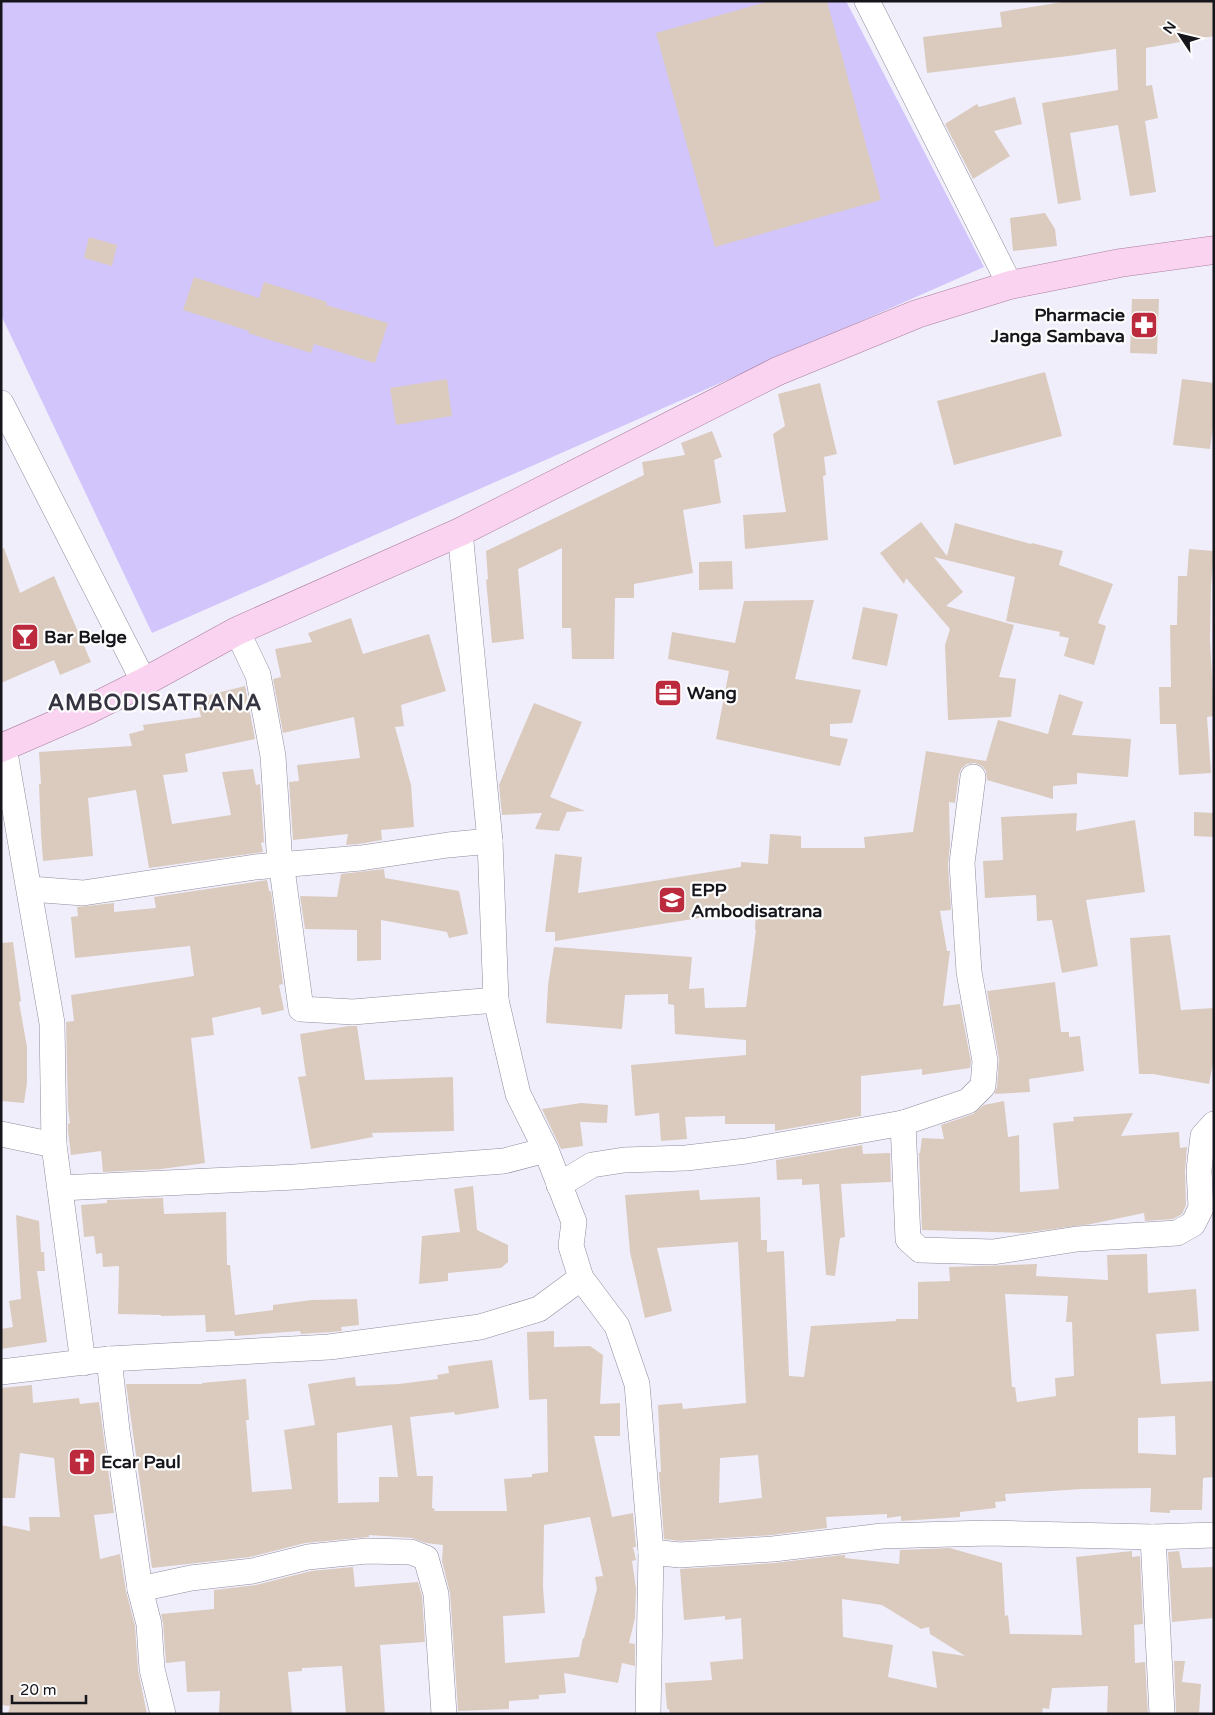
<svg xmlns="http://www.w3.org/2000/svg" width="1215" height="1715" font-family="'Varela Round',sans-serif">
<rect width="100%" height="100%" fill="#f1eefc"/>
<!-- green -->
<path fill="#d1c5fb" d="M1,1H846L984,267L152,633L1,315Z"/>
<!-- building -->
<g fill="#dacbbe" fill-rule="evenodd">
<path d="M770,1H827L881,200L715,247L656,33Z"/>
<path d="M1068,1H1214V36L1146,48V86L1152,85L1158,118L1145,121L1156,192L1130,196L1118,125L1070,133L1081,200L1058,204L1042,103L1118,90L1116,49L1069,56L927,73L923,37L1002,27L1000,12Z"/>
<path d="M1015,97L1022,124L994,131L1010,156L973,179L945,124L977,104L979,107Z"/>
<path d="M1045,213L1055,229L1057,246L1013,251L1010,218Z"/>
<path d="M89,237L117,245L112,266L84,258Z"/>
<path d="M194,277L259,298L264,282L327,302L326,305L388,323L375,363L314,344L311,353L248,333L249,331L183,310Z"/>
<path d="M1132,299H1159L1157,354L1130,353Z"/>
<path d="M1045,372L1062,436L954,465L937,401Z"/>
<path d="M447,379L452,416L396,425L390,388Z"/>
<path d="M1182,379L1214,383V419L1210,449L1173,445Z"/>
<path d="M820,383L837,454L824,457L826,475L823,476L828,540L745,549L743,515L786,512L773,434L785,426L778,394Z"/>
<path d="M712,431L722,457L714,460L721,503L683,510L693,573L634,584V598H615L614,659H572L571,628H562V548L518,569L524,639L492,643L486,580L488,579L486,551L644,475L642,462L685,455L681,443Z"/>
<path d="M921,522L947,556L955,523L1031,544L1032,543L1063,551L1059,565L1113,584L1098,623L1106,626L1094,665L1064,656L1069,638L1059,636L1060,632L1006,621L1015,577L934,557L963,592L946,606L1014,625L999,677L1016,679L1011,717L948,720L945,645L950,629L906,578L904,584L880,553Z"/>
<path d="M4,548L20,593L54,576L91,662L60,675L54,660L1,683V549Z"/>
<path d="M1189,549L1214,551L1211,585L1210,640L1214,716L1207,717L1211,773L1179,775L1176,724H1160L1159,687H1171L1170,625H1177L1178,576H1187Z"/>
<path d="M732,561L733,589L699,590V562Z"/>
<path d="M814,600L795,679L861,690L852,723L830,724V736L848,739L840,766L716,739L729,671L668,659L672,632L735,643L744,601Z"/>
<path d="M863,607L898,614L887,666L852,659Z"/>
<path d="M351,618L363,654L429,634L446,691L401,705L404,726L395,727L411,785L414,827L381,830L382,840L359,844L346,845L348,834L293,840L289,782L299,781L297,765L360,758L354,717L283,733L273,679L281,677L275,649L312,642L308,633Z"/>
<path d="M245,686L255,739L185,754L188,772L163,775L172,824L231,815L222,772L253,769L256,785L260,784L264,842L261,843L263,852L149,868L136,790L88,798L93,856L43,861L41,834L39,784H41L39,752L132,746L129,734L144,730L143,725L201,717L197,698Z"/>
<path d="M1059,694L1083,702L1072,735L1131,739L1128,777L1077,773V784L1053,786V799L987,780L986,771L982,766L975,763L967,764L961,769L959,775L955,803L949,802L950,845L948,864L951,910L940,911L947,951H950L943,1006L960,1004L971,1062L970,1068L922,1075V1069L861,1076V1116L775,1131V1124H725V1116L685,1117L687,1139L661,1141L659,1113L635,1116L631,1065L746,1055V1040L675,1034L674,1005L668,1004V994L625,995L622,1029L546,1023L548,985L554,947L692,957L689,989L704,988L705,1008L746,1007L756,930H755L756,909L555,941V932H545L555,854L582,857L578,893L741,867V862L768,864L770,834L801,836V848H865L864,837L913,832L926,751L986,761L998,720L1048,734Z"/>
<path d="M534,703L582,722L550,797L585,811L567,812L559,831L535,829L542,813L502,815L499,785Z"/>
<path d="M1194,812L1214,813V837L1194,836Z"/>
<path d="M1077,813L1076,831L1135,820L1145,892L1086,900L1098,966L1062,973L1052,920L1037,921L1036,895L985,898L983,861L1003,860L1001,817Z"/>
<path d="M384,869L385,878L459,891L468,934L449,938L447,932L381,920V960L357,961V930L305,929L300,896L337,897L341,874Z"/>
<path d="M267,880L269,891H271L283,984L279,985L284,1010L262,1015L260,1007L212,1018L214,1035L191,1038L205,1163L162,1169L103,1172L101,1151L71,1155L68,1131V1124L70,1123L68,1109L66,1022L74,1021L71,995L194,976L190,946L75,958L71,917L78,916L77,907L114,903V912L156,908L154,897Z"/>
<path d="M1170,935L1181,1010L1214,1008V1058L1209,1084L1153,1074H1139L1130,938Z"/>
<path d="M13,942L21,1001L19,1002L27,1047V1083L24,1103L1,1101V943Z"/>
<path d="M1055,982L1061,1032H1069V1037L1080,1036L1084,1071L1029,1079L1030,1092L994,1094L997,1087L999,1059L987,991Z"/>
<path d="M349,1026H357L365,1080L453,1077L454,1131L372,1133L373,1137L311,1149L298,1077L306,1076L300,1034Z"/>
<path d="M1004,1101L1008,1137L1019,1135L1020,1192L1059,1189L1053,1123L1074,1121L1073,1117L1133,1113L1121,1136L1179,1132L1180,1148L1187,1147L1185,1171L1186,1205L1182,1214L1173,1219L1145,1221L1144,1213L1091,1224L1023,1233L922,1230L919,1153H920L922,1138L944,1139L941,1125L973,1114L984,1105Z"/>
<path d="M581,1103L608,1105L607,1123L580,1122L583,1146L561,1149L542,1109Z"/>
<path d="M862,1145L863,1154L890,1153L891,1182L841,1184L845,1237L840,1238L835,1276L826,1275L819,1184L802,1185V1179L777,1180L776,1160Z"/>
<path d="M473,1186L477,1230L508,1245V1262L501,1268L448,1273V1281L419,1284L422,1236L460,1232L454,1189Z"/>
<path d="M699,1190L700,1200L760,1197L761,1240H767V1252L784,1251L789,1376L804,1377L811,1326L896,1321V1319H918V1282L950,1281L949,1267L1037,1264L1036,1276L1108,1280L1107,1255L1147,1254L1148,1293L1196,1289L1199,1331L1156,1334L1161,1384L1214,1381V1477L1203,1478L1202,1510H1170V1513L1150,1512L1151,1488L1082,1489L1005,1494L1006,1501L995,1502L996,1508L960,1512V1517L901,1521V1516L887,1518V1514L826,1517L827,1528L772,1535L680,1541L664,1539L659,1472H661L658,1405L682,1403L683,1409L746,1403L738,1242L657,1248L672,1311L645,1318L630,1252L625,1195ZM1005,1294L1068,1296L1066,1322H1072L1074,1376L1055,1378L1056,1396L1017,1402L1015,1387H1012ZM1175,1416L1176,1455L1138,1453V1418ZM758,1455L762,1498L719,1503L720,1458Z"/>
<path d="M163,1198L164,1214L226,1212L227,1265H230L235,1315L273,1310V1305L312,1300L357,1299L359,1325L341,1327L342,1331L331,1332L301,1334L300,1331L235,1336L234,1331L206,1332L205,1315L161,1316V1315L118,1314L119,1266L103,1267L102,1253L96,1254L94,1236L84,1237L81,1205L107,1203V1200Z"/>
<path d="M16,1215L39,1221L41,1252H44L45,1271H37L47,1342L1,1349V1329L13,1327L9,1301L21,1299Z"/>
<path d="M554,1331V1347L590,1346L603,1355L600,1404L620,1403V1436H594L612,1517L633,1513L636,1547H633L636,1560L632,1561L636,1589L635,1618L629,1643L635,1644V1666L622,1663L618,1683L564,1673L566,1693L539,1695V1699L509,1701V1709L458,1711L450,1593L442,1561L443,1545L426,1543L412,1538L369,1535V1537L305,1543L250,1557L152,1568L126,1384H202V1383L246,1379L249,1420H246L252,1492L292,1489L284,1430L315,1425L308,1384L355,1377L356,1386L399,1384L438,1379L437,1375L449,1373L448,1366L492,1360L499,1408L455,1415L454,1412L410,1417L417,1476H433L432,1508L435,1509L434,1511H507L504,1479L532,1477V1474L548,1472L547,1399L529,1400L527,1332ZM392,1425L398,1477H379V1502L338,1503L337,1433ZM590,1517L603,1576L595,1577L597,1589L584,1638H583L579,1657L505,1663L503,1616L545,1613L543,1587L544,1525Z"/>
<path d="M32,1385L33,1403L79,1398L80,1404L99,1402L114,1513L94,1515L100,1559L120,1554L126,1591L135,1626L138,1670L147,1714H8L10,1706L1,1705V1525L30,1531L29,1517H60L54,1458L20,1453L15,1498H1V1388Z"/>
<path d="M950,1548L1002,1563L1005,1616L1008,1615L1010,1634L1082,1635L1076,1557L1132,1551V1557L1140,1556L1143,1624L1134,1625L1135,1663L1145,1662L1148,1714H1107L1108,1686L1052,1688L1049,1709L1043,1708L1042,1714H670L669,1709H667L665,1683L712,1680L710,1662L743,1659L741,1618L725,1620V1616L684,1620L680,1569L774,1563L842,1555H845V1558L899,1564L900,1550ZM842,1599L882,1605L921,1629L929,1627L930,1634L965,1656L932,1651L937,1688L888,1677L893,1645L843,1637Z"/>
<path d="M1179,1551L1182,1568L1214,1567V1618L1172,1622L1168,1552Z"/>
<path d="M353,1567L355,1587L418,1582L422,1596L425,1642L380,1645L385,1714H346L342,1666L302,1668V1671L288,1672L292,1714H219L220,1691L187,1692L185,1661L166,1663L163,1623L161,1614L214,1609V1590L256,1585L311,1571Z"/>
<path d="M1174,1661H1185L1182,1682L1201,1684L1199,1714H1176Z"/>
</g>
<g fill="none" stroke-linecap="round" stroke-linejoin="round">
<!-- minor casing -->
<g stroke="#8f8c9c" stroke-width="26">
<g id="minor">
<path d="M867,1L1010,285"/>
<path d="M1,403L144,682"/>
<path d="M460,532L490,841L496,1000L518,1094L546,1150L574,1222L571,1246L581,1278L617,1326L637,1384L651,1552L648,1714"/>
<path d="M237,631L258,675L273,756L280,865L283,876L301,1009L353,1012L496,1000"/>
<path d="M4,747L52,1023L54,1145L83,1363"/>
<path d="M30,889L83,893L255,867L361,858L448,845L490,841"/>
<path d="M903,1123L908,1239L920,1250L993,1252L1077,1239L1177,1233L1193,1224L1201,1208L1199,1170L1203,1136L1214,1124"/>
<path d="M1,1134L54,1145"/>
<path d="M559,1185L592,1165L624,1160L686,1158L746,1151L903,1123L968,1101L983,1086L985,1061L969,972L962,863L973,777"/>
<path d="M60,1188L295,1177L504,1161L546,1150"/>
<path d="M109,1359L117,1430L140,1589L149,1624L152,1669L163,1714"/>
<path d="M1,1372L109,1359L329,1347L480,1327L539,1309L581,1278"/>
<path d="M1153,1537L1162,1714"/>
<path d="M651,1552L680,1555L773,1549L882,1536L989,1533L1153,1537L1214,1535"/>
<path d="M140,1589L191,1578L253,1571L308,1557L367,1551L411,1552L426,1558L436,1594L444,1714"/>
</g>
</g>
<!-- major casing -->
<g stroke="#a87e9f" stroke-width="29">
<path id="major" d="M1,748L86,711L144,682L237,631L460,532L778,371L917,314L1010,285L1120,263L1214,250"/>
</g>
<!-- minor -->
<use href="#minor" stroke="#fff" stroke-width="25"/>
<!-- major -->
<use href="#major" stroke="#fad3f0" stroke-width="28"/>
</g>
<!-- icons -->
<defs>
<g id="pharmacy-square" transform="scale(1.4375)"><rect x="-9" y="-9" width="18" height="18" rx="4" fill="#bb2a3d" stroke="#fdfdfd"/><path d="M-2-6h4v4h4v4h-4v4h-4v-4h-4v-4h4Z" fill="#fff"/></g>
<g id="bar-square" transform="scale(1.4375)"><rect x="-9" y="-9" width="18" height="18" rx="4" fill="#bb2a3d" stroke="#fdfdfd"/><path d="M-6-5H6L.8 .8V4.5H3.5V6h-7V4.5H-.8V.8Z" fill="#fff"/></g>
<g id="office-square" transform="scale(1.4375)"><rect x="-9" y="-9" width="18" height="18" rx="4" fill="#bb2a3d" stroke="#fdfdfd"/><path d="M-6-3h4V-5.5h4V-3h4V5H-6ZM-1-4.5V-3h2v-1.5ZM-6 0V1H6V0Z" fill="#fff"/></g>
<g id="school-square" transform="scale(1.4375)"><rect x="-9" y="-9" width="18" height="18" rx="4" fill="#bb2a3d" stroke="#fdfdfd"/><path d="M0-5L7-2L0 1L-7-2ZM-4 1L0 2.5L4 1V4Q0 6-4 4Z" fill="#fff"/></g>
<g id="church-square" transform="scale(1.4375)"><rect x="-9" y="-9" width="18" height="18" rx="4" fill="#bb2a3d" stroke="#fdfdfd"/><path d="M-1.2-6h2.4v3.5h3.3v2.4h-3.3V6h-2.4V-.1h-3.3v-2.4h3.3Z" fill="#fff"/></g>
</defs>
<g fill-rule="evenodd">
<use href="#pharmacy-square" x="1144" y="325"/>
<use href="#bar-square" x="25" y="637"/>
<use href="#office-square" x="668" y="693"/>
<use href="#school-square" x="672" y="900"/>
<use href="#church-square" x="82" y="1462"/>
</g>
<g text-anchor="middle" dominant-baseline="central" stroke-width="4.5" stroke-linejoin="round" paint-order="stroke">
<!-- poi labels -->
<g font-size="18" font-weight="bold" fill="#16151b" stroke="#fdfdfd" text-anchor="start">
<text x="1125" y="315" text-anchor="end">Pharmacie<tspan x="1125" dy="21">Janga Sambava</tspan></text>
<text x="44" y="637">Bar Belge</text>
<text x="687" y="693">Wang</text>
<text x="691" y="890">EPP<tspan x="691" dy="21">Ambodisatrana</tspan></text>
<text x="101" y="1462">Ecar Paul</text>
</g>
<!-- district labels -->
<g font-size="22" font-weight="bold" letter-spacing="1" fill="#373442" stroke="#fdfdfd">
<text x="155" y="703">AMBODISATRANA</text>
</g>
</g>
<!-- border -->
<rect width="1215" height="1715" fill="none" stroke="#16151b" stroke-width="5"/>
<!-- north arrow -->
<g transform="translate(1180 35) rotate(305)" stroke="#fdfdfd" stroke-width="4" paint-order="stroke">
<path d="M0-4L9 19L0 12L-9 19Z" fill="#16151b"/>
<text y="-8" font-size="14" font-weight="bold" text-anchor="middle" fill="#16151b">N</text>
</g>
<!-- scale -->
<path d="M12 1695v8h74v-8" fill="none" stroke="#16151b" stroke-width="2.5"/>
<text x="20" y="1695" font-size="15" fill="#16151b" stroke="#fdfdfd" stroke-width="4" paint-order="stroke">20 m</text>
</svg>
